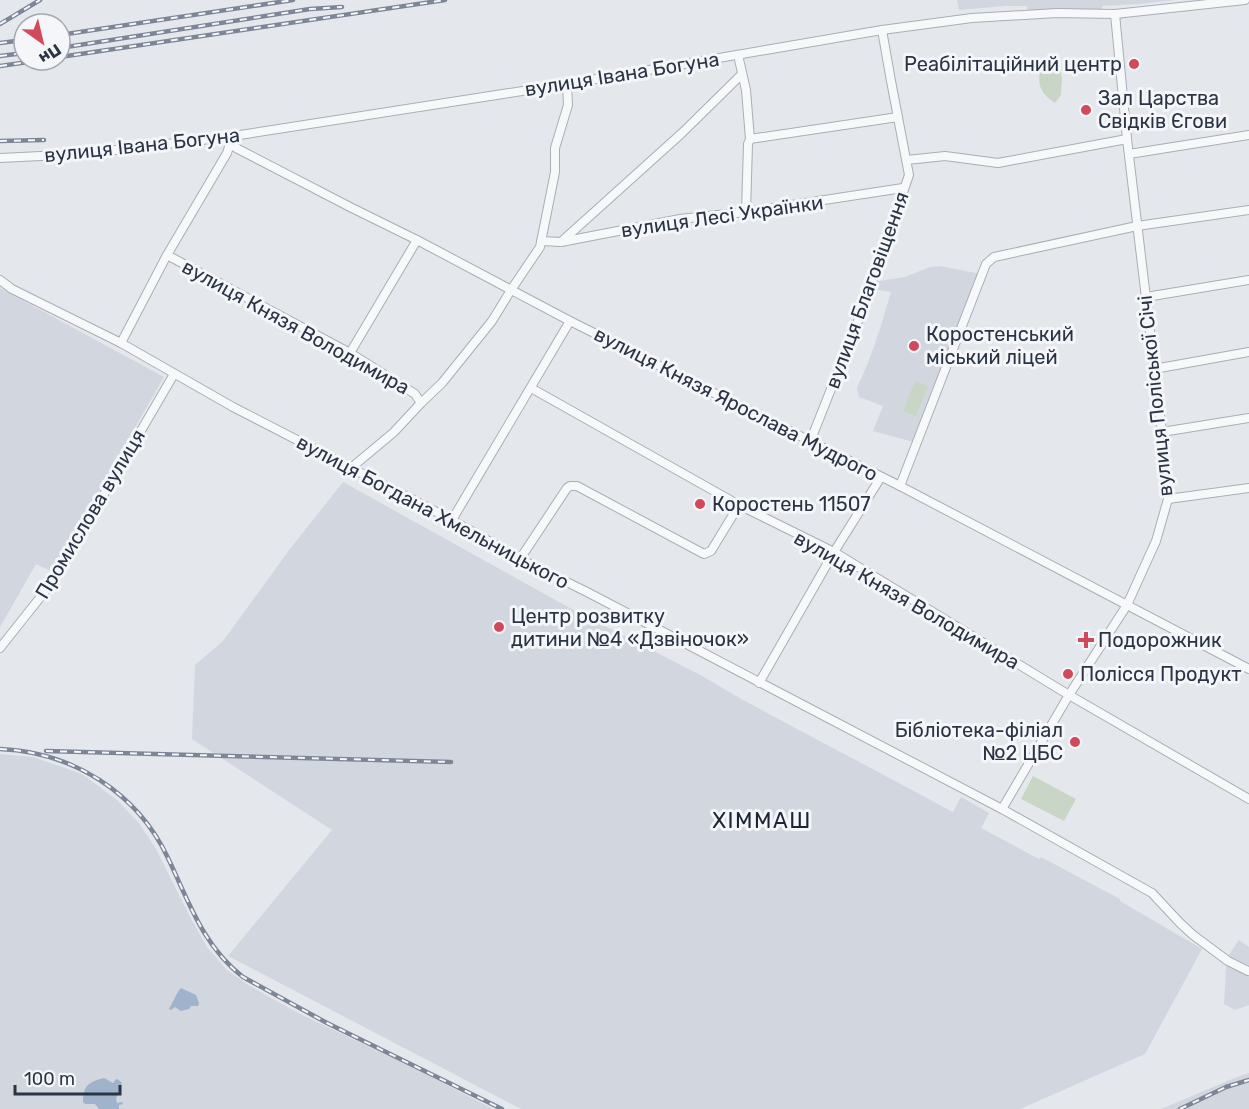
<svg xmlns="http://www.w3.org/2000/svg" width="1249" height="1109" font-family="Rubik,sans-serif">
<rect width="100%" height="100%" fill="#e4e7ec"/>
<!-- built -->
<g fill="#d2d6de">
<path d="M957,0H1174L1139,4L1102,6V9L1027,10V6H1005L959,10Z"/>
<path d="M940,266L981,274L917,443L873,431L883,406L859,397L857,388L868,363L880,329L891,292L872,289L874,282L905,277L930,267Z"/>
<path d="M0,288L164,377L59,560L51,571L36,564L0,627Z"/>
<path d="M343,482L568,607L702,676L743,700L953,812L961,797L989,813L981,828L1039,859L1041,857L1120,899V901L1202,949L1145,1054L1020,1109H521L228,956L332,830L192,739L195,665L223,641L290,549Z"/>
<path d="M0,754L33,757L82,774L117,800L139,823L156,849L189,915L207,947L227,970L248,985L298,1013L420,1071L493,1109H0Z"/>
<path d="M1239,940L1249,947V1005L1235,1010L1224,1004L1226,967L1228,956Z"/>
<path d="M1249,1073V1109H1161L1237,1077Z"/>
</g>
<!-- green -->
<g fill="#c9d6c5">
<path d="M1049,61H1055L1060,65C1060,70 1061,73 1062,78C1062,83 1061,89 1061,95L1055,103C1039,92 1038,85 1040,67Z"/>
<path d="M915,381L928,386L916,416L903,411Z"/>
<path d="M1033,776L1076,799L1064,821L1021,799Z"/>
</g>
<!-- water -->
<g fill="#9fb4cc">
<path d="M181,988L196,995L199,1003L198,1006H191L189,1009L181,1011L175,1007L171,1010L169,1009C174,1001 175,995 181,988Z"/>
<path d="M104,1078L113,1083L116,1079L119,1080L122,1083L116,1099L117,1103L122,1102L123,1104L119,1105V1109H99L95,1104H85L83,1102C83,1086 88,1082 104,1078Z"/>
</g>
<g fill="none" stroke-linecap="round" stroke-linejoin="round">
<!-- minor casing -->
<g stroke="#a9aeb7" stroke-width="10">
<g id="minor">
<path d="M738,55L746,90L750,139L748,144L746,212"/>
<path d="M227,137L230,144L238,149L352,208L417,240L570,321L900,486L1249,669"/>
<path d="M750,139L898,117"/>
<path d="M1129,154L1249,135"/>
<path d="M0,158L81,154L227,137L567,84L882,30L972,18L1057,13L1115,14L1245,0"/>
<path d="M907,160L945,156L998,163L1127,139"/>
<path d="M541,241L561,242L680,219L746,212L903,188"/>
<path d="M561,242L682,133L742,74"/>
<path d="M167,255L350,353L415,394L421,403"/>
<path d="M0,280L12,289L121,343L233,407L452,520L520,559L587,592L1002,809L1152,893L1180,923L1193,935L1228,961L1248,971"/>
<path d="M1146,297L1249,280"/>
<path d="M121,343L167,255L227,153L230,144"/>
<path d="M350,353L417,240"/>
<path d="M1154,369L1249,352"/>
<path d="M531,388L739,505L834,552L1069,695L1249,799"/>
<path d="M1162,432L1249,418"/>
<path d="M810,442L862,311L909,175L891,81L882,30"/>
<path d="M351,468L394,432L421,403L442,383L492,321L511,290L540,247L555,172V148L568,105L567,84"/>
<path d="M900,486L986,264L994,257L1137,226L1249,210"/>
<path d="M1168,499L1249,488"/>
<path d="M452,520L570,321"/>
<path d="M520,559L567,488L570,486H577L704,554L711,551L739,505"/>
<path d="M0,648L54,580L174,374"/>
<path d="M759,683L834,552L881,477"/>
<path d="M1002,809L1069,695L1127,605L1156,541L1168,499L1162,432L1127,139L1115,14"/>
</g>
</g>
<!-- minor -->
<use href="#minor" stroke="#f7f8fa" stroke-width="8"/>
<!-- rail casing -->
<g stroke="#7d8696" stroke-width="4.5">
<g id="rail">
<path d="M0,24L40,0"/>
<path d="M60,35L293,0"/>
<path d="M0,43L24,40"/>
<path d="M60,48L310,9L342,7"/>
<path d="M0,56L24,53"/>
<path d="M60,57L445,0"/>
<path d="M0,66L42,60"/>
<path d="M0,141L44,140"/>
<path d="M0,749C72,752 137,792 168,858C189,902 203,946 243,977L327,1023L502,1109"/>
<path d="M46,751L451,762"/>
<path d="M1180,1109L1226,1087L1249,1080"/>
</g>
</g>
<!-- rail -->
<use href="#rail" stroke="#f4f6f9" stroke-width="2" stroke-dasharray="7" stroke-linecap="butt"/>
</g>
<!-- markers -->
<g fill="#d1495b" stroke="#f4f6f9" stroke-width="2">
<circle cx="1134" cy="64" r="6"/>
<circle cx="1086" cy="110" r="6"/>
<circle cx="914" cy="346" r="6"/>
<circle cx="700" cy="504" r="6"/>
<circle cx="499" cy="627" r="6"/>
<path d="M1083 631h6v6h6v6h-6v6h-6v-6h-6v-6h6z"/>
<circle cx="1068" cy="674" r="6"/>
<circle cx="1075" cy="742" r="6"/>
</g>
<g text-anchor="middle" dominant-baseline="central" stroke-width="6" stroke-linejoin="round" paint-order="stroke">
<!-- poi labels -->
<g font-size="20" fill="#2b3445" stroke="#f4f6f9" text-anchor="start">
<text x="1122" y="64" text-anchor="end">Реабілітаційний центр</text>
<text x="1098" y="98">Зал Царства<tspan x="1098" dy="23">Свідків Єгови</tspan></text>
<text x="926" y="334">Коростенський<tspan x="926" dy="23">міський ліцей</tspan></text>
<text x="712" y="504">Коростень 11507</text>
<text x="511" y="616">Центр розвитку<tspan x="511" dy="23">дитини №4 «Дзвіночок»</tspan></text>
<text x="1098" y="640">Подорожник</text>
<text x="1080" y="674">Полісся Продукт</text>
<text x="1063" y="730" text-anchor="end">Бібліотека-філіал<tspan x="1063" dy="23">№2 ЦБС</tspan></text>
</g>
<!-- street labels -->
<g font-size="20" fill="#2b3445" stroke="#f4f6f9">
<text transform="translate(622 74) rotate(-9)">вулиця Івана Богуна</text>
<text transform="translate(142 145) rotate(-6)">вулиця Івана Богуна</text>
<text transform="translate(722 216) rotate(-8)">вулиця Лесі Українки</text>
<text transform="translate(867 290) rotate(-70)">вулиця Благовіщення</text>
<text transform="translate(296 327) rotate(29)">вулиця Князя Володимира</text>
<text transform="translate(1155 396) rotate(-96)">вулиця Поліської Січі</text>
<text transform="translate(736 404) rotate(27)">вулиця Князя Ярослава Мудрого</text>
<text transform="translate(433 512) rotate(28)">вулиця Богдана Хмельницького</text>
<text transform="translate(90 514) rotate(-59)">Промислова вулиця</text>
<text transform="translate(907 600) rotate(30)">вулиця Князя Володимира</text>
</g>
<!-- quarter labels -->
<g font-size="22" letter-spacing="1.5" fill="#1d2536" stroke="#f4f6f9">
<text x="762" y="820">ХІММАШ</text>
</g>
</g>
<!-- north arrow -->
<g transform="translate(42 42) rotate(146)"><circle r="28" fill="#f4f6f9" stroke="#a4a8b1" stroke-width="1.5"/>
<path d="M0-4.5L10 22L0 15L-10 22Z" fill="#d1495b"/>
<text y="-9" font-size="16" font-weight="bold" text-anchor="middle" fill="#2b3445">Пн</text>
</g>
<!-- scale -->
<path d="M15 1085v9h105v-9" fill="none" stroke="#2b3445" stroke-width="3"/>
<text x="24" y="1085" font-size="18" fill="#2b3445" stroke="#f4f6f9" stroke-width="4.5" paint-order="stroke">100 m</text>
</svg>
